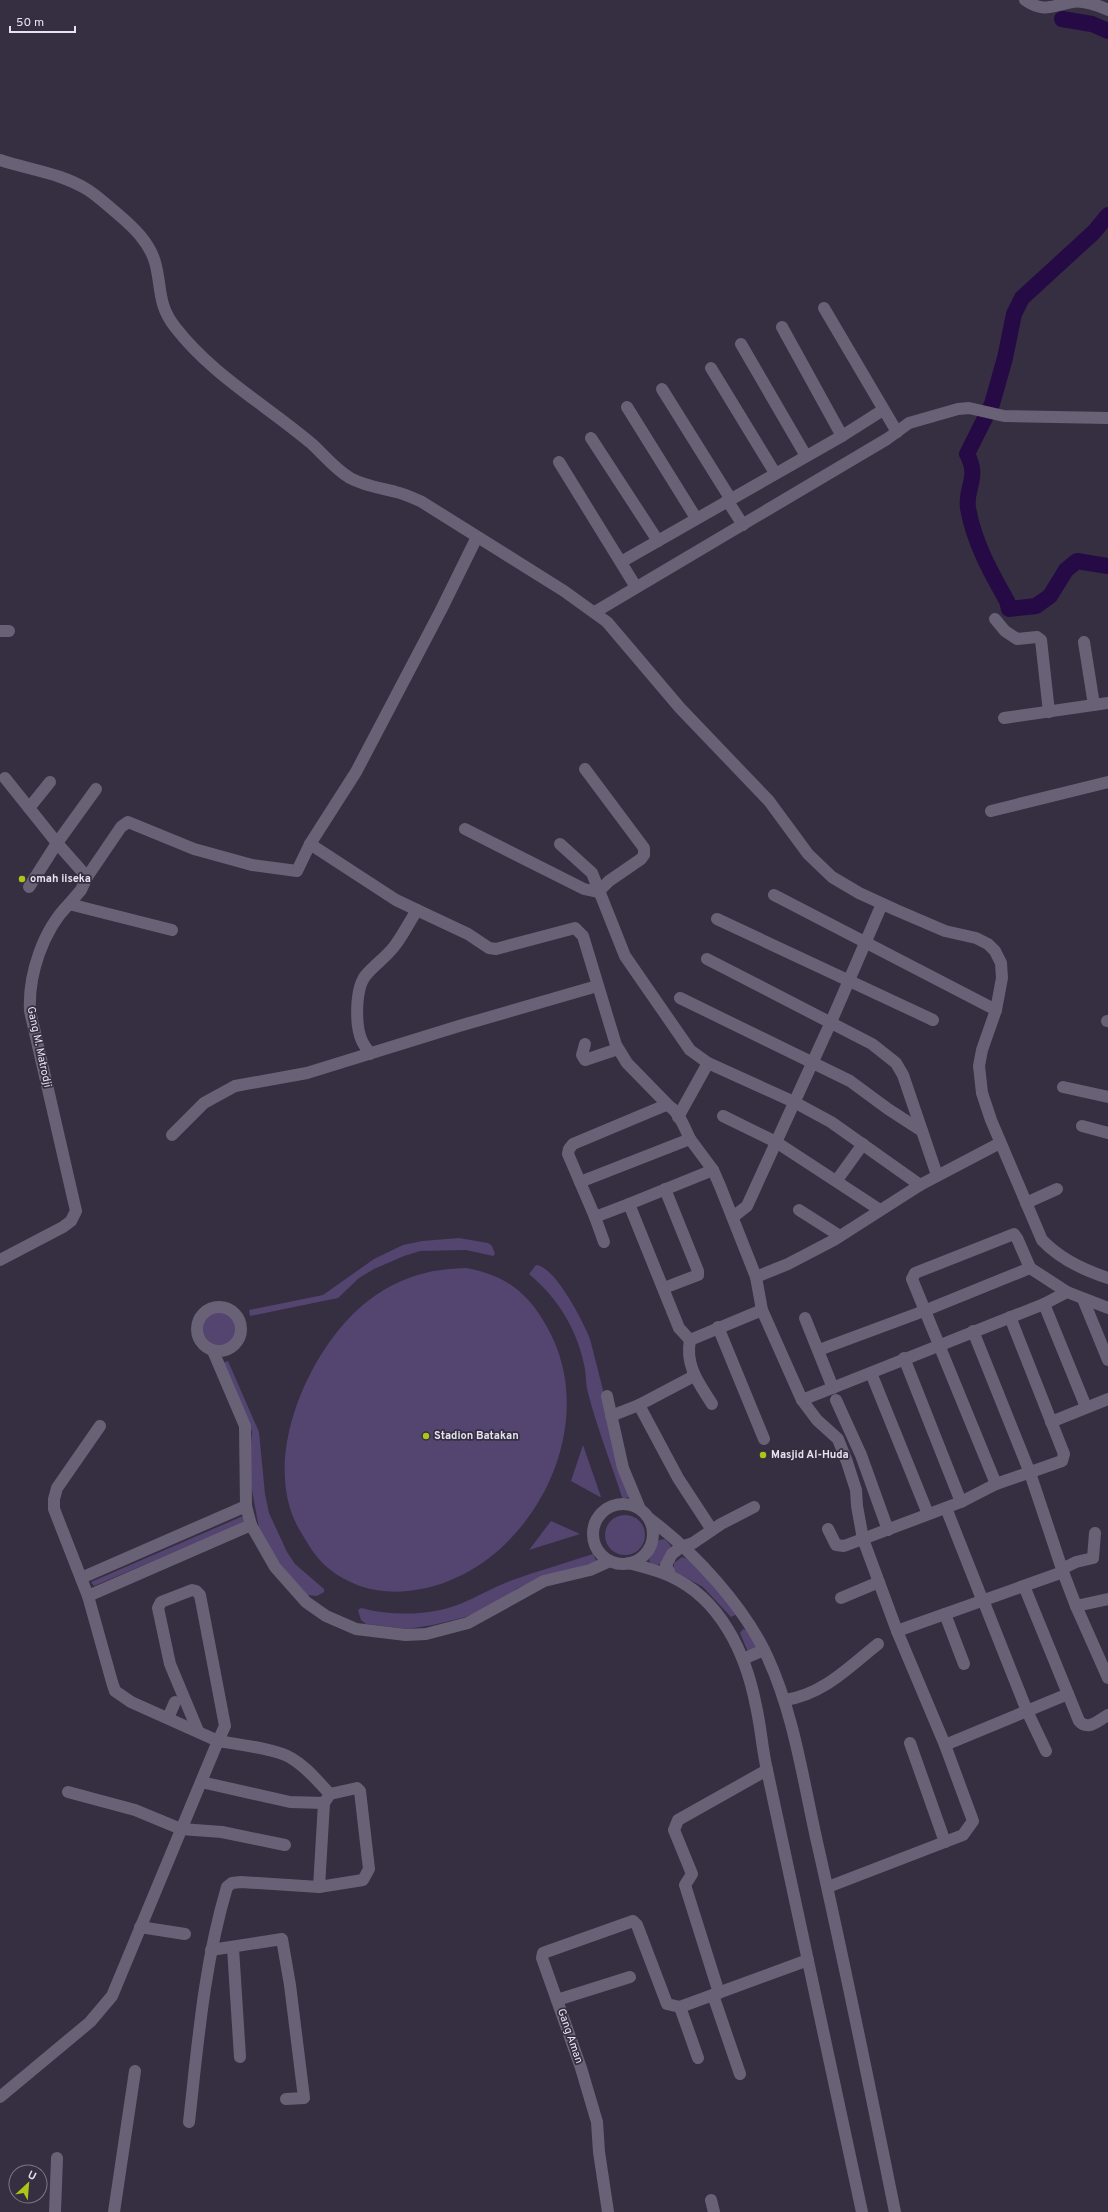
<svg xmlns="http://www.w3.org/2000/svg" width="1108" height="2212" font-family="Overpass,sans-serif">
<rect width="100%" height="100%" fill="#352f41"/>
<!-- grass -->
<g fill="#544470">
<path d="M459,1238L488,1243L492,1246L495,1254L493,1256L466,1250L420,1251L404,1256L374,1269L359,1278L338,1298L250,1316L249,1310L323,1295L374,1259L403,1245L422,1241Z"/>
<path d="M536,1265C555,1266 584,1323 590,1339L630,1496L624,1499L622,1497C611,1463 597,1428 588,1393C586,1386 586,1377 585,1369C578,1331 559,1299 529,1274Z"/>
<path d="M466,1268C505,1275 528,1292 547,1327C606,1430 525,1579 408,1591C379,1594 351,1587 328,1568C317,1559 309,1546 302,1534C255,1462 312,1338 376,1295C406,1275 432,1269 466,1268Z"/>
<circle cx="218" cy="1330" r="20"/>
<path d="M228,1361L259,1432L265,1494L269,1513L287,1552L295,1564L324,1589V1592L317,1596L307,1595L280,1565L259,1528L251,1485L250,1454L252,1432L223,1363Z"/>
<path d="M583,1445L601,1497H600L571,1481Z"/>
<circle cx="625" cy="1535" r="20"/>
<path d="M243,1516L245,1522L94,1586L91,1582Z"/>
<path d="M551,1521L580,1534L529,1550Z"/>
<path d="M665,1539L671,1546C671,1557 659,1572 649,1561C649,1558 657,1543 659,1540Z"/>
<path d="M593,1554L597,1562L545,1576L516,1589L507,1597L466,1617L433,1625L407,1629L366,1624L361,1620L358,1610L361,1608C392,1616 430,1616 460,1604C477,1597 492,1588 510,1581C537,1571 566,1563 593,1554Z"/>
<path d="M682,1557C697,1560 727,1601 737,1614L731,1617L703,1587L676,1572L674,1569V1563Z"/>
<path d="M743,1629L746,1630L759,1648L748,1652L740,1633Z"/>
</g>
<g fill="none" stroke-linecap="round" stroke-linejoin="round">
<!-- river -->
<g stroke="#260a45" stroke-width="16">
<path d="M1062,19L1092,24L1108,31"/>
<path d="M1108,215L1094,232L1022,298L1014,314L1005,358L992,404L967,454C980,478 965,487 968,508C974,542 990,571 1007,601L1009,609L1036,606L1050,596L1066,570L1077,561L1108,566"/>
</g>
<!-- minor -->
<g stroke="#696277" stroke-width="12">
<path d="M1025,0C1043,13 1052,6 1072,2C1082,0 1098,5 1108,10"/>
<path d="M0,160C30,170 61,173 88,190C99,197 109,207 119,215C134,228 149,242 155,262C162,287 157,304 175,327C212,375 266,405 312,444C325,456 335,469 350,478C365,486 380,488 396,492C405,494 413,498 422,502L564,591L607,622L680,708L769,801L808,854L832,877L859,893L896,910L945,931L976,938L988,944L995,951L1001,963L1002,978L996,1010L982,1050L979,1066L982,1093L991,1120L1042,1240C1060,1259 1083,1270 1108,1278"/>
<path d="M824,308L897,432"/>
<path d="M782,327L842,436"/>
<path d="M741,344L806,456"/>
<path d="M711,368L775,473"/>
<path d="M662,389L730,498"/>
<path d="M627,407L696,518"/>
<path d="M591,438L658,541"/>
<path d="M559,462L636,587"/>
<path d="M727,500L743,525"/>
<path d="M621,562L842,436L883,410"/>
<path d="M595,612L887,439L909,423L958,409L969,408L1004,416L1108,418"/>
<path d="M995,619L1005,631L1017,639L1037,637L1041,640L1049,712"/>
<path d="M0,631H9"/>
<path d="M1084,642L1094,705"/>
<path d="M1004,718L1108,703"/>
<path d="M585,769L644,848V855L641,859L609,881L598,892"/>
<path d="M5,778L57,843L87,877L81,890L69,904"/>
<path d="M29,808L50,782"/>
<path d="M991,811L1108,782"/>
<path d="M465,829L584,889L598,892"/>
<path d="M310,844L356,772L441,610L477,537"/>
<path d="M560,844L592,873L625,956L690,1050L708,1063L794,1102L831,1122L920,1185"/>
<path d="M87,877L121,827L128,822L194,849L252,865L297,871L310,844L396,900L417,910"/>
<path d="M29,887L57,843L96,789"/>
<path d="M774,895L996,1010"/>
<path d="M717,919L933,1020"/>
<path d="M707,959L872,1044L896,1063L903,1075L937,1175"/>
<path d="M680,998L850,1081L888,1109L922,1131"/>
<path d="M1107,1021H1108"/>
<path d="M585,1044L582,1055L585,1060L618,1049"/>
<path d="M370,1054C368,1050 364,1046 362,1041C355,1026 355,988 366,975C375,964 388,956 396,944C404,933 410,921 417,910L468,934L489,948L496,949L575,928L583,936L616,1045L627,1063L669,1106"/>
<path d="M1063,1087L1108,1097"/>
<path d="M723,1116L776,1142L880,1210"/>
<path d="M678,1117L708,1063"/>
<path d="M1082,1126L1108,1133"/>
<path d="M172,1135L204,1103L235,1086L307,1073L459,1026L597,986"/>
<path d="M690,1139C685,1129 678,1108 666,1105L573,1144L569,1149L568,1154L595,1217L629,1204L679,1328L690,1340L762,1310"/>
<path d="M837,1180L863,1144"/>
<path d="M580,1182L690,1139L713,1170L720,1186L756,1277L762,1310L802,1400L817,1420L838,1439L847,1462L856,1490L857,1506L863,1539L897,1631L945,1745L973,1821L963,1835L828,1887"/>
<path d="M1026,1203L1057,1189"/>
<path d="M629,1204L713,1170"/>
<path d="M799,1210L840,1236"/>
<path d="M595,1217L604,1242"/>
<path d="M733,1217L747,1206L831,1022L882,904"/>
<path d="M0,1260L63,1227L71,1221L76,1211L30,1011C28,975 43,930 69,904L172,930"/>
<path d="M756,1277L788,1264L834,1240L920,1185L1000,1143"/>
<path d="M664,1288L698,1275V1271L665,1189"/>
<path d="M1083,1299L1108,1360"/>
<path d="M1044,1304L1086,1407"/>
<circle cx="219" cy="1329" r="22"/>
<path d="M805,1318L833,1388"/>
<path d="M718,1327L764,1439"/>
<path d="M973,1331L1030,1473L1063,1572"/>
<path d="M690,1340C685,1366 699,1383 712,1404"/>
<path d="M819,1350L924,1311L1030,1268"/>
<path d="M213,1351L245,1426L246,1506L251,1525L275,1567L306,1602L326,1616L356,1629L406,1635L426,1634L468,1623L544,1581L590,1570L610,1561"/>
<path d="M904,1358L961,1502"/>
<path d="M871,1373L928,1514"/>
<path d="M607,1396L623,1468L640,1509"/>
<path d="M802,1400L1044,1304L1067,1292"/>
<path d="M836,1400L861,1455L888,1530"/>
<path d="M639,1405L678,1478L712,1530"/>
<path d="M611,1416L639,1405L694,1376"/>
<path d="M1051,1422L1108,1399"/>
<path d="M996,1484L912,1279L915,1273L1014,1234L1017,1238L1030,1268L1067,1292L1108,1308"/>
<circle cx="623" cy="1534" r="30"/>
<path d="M946,1508L980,1594"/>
<path d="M650,1519C695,1553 743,1605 767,1656C794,1714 803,1780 817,1842C845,1965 870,2088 895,2212"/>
<path d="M828,1529L836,1545L844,1546L961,1502L996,1484L1062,1461L1064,1454L1010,1317"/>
<path d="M629,1563C643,1567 657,1570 670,1576C721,1599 746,1654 756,1706C761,1727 762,1749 767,1770L862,2212"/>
<path d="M1062,1569L1076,1562L1093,1558L1095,1533"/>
<path d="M671,1576L666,1565L672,1554L681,1547L693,1543L721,1524L754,1507"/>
<path d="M81,1578L246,1506"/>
<path d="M1024,1586L1079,1721C1088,1731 1098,1721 1108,1715"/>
<path d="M88,1596L251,1525"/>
<path d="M841,1598L879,1582"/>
<path d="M983,1600L1027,1711L1046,1751"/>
<path d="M1076,1606L1108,1678"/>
<path d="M945,1614L964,1664"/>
<path d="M897,1631L1063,1572L1076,1606L1108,1599"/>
<path d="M743,1659L764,1650"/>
<path d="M785,1700C823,1695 850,1666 878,1644"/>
<path d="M168,1718L175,1702"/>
<path d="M198,1731L170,1664L158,1608L161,1602L192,1590L196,1591L200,1595L225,1726L218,1741C236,1744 277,1749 291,1758C307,1767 318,1782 330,1794"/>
<path d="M910,1743L945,1842"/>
<path d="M945,1745L1068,1694"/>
<path d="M68,1792L135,1810L181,1829L222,1832L285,1845"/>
<path d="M319,1887L324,1803"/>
<path d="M140,1927L185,1934"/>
<path d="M233,1948L240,2057"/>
<path d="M211,1950L282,1939L290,1985L304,2098L286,2099"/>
<path d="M719,1993L685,1885L692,1874L674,1830L678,1820L767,1770"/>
<path d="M713,1995L740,2074"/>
<path d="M557,2000L630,1977"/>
<path d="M680,2007L698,2058"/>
<path d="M0,2097L90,2022L112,1996L218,1741L131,1702L115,1691L112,1682L88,1596L54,1509V1499L57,1488L100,1426"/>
<path d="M189,2122C198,2042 204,1964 227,1887L232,1883L241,1882L319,1887L363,1880L369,1869L360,1791L357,1788L330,1794L324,1803L290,1802L201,1782"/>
<path d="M711,2200L714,2212"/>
<path d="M55,2212L57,2158"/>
<path d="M114,2212L135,2071"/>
<path d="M608,2212L599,2152L597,2122L581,2068L542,1958L543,1953L633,1921L637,1925L667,2004L680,2007L808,1960"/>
</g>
</g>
<!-- markers -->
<g fill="#abc616" stroke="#352f41" stroke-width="1.5">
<circle cx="22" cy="879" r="4"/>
<circle cx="426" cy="1436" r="4"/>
<circle cx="763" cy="1455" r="4"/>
</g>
<g text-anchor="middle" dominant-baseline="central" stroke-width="3.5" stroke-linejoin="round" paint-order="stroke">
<!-- poi labels -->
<g font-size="11" font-weight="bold" fill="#e6e2ee" stroke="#352f41" text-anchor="start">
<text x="30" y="879">omah iiseka</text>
<text x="434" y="1436">Stadion Batakan</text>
<text x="771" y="1455">Masjid Al-Huda</text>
</g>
<!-- street labels -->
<g font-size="11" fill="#e6e2ee" stroke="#352f41">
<text transform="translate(39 1047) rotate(78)">Gang M. Matrodji</text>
<text transform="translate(570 2036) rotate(71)">Gang Aman</text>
</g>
</g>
<!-- north arrow -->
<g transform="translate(28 2184) rotate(26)"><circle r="19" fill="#352f41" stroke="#7c7786"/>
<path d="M0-3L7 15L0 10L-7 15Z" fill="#abc616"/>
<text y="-6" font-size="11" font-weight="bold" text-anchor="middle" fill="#e6e2ee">U</text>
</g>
<!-- scale -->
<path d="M10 26v6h65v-6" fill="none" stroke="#e6e2ee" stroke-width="2"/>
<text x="16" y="26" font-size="12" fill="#e6e2ee" stroke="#352f41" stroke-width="3" paint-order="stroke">50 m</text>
</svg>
